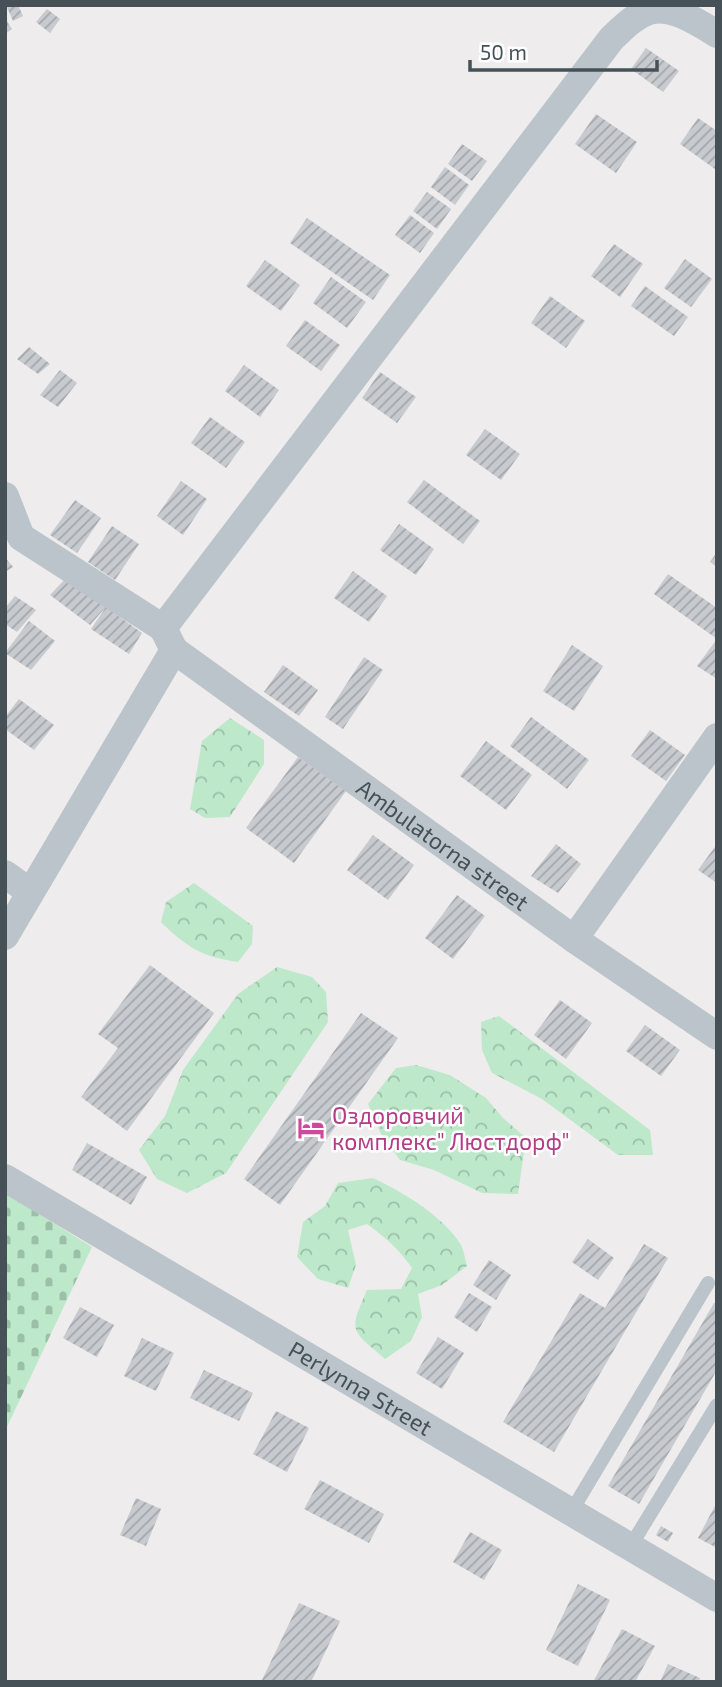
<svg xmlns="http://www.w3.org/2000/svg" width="722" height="1687" font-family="'Exo 2',sans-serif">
<defs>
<pattern id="forest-crowns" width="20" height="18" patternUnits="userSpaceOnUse" patternTransform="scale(1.75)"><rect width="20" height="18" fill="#bde9ca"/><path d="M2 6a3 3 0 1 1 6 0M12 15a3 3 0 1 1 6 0" fill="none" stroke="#9bbfa7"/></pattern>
<pattern id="cemetery-stones" width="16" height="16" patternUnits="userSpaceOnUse" patternTransform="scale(1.75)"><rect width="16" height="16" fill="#bde9ca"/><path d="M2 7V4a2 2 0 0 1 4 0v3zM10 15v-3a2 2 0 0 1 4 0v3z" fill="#9bbfa7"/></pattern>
<pattern id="building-hatch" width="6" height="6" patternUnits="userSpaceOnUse" patternTransform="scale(1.75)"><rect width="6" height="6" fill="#c7cace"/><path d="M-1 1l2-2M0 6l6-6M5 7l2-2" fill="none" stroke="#a3a6aa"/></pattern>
</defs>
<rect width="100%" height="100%" fill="#eeecec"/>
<!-- forest -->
<g fill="url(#forest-crowns)">
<path d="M230,718L264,740V764L230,817L205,818L190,809L202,741Z"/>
<path d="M194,883L253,926L252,944L238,962C202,957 186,947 161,922L166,902Z"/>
<path d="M277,967L312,977L326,992L328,1022L226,1173L187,1193L157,1179L139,1150L165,1116L183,1070L238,994Z"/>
<path d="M499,1016L650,1130L653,1155H618L542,1099L492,1073L482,1050L481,1022Z"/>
<path d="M416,1065L450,1075L486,1098L503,1118L526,1138L518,1194L482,1193L434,1170L400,1160L381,1134L368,1104L396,1068Z"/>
<path d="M373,1178C403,1192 443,1216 461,1245C464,1251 465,1259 467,1266L442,1285L418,1294L422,1317L411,1341L385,1359C351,1329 348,1333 367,1290L401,1289L412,1268C399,1249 385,1237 367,1224L348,1230L356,1265L348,1288L318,1279L297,1257L303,1222L325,1206L338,1183Z"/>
</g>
<!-- cemetery -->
<path fill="url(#cemetery-stones)" d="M5,1193L92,1247L5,1431Z"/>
<!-- building -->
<g fill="url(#building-hatch)">
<path d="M6,5H18L23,16L13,21Z"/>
<path d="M47,9L60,19L50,33L36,22Z"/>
<path d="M5,18L12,29L5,34Z"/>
<path d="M646,48L679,71L663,92L631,69Z"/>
<path d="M596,114L637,142L616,173L575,144Z"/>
<path d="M698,118L717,131V166L715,169L680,144Z"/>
<path d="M462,144L487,161L472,181L448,164Z"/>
<path d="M445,167L469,185L455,205L431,187Z"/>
<path d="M427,192L451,209L437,229L413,211Z"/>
<path d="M410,215L434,233L420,253L395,235Z"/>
<path d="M307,218L390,275L373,300L290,243Z"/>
<path d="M614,244L643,264L620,297L591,276Z"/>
<path d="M685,259L712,279L691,307L664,288Z"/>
<path d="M265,260L300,285L281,311L246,286Z"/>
<path d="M331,277L366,302L347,328L313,303Z"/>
<path d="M645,286L688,317L674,336L631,306Z"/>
<path d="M550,296L585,321L566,348L531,323Z"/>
<path d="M305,320L340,345L321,371L286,346Z"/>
<path d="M29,347L50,364L38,374L17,359Z"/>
<path d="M244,365L279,390L260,417L225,391Z"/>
<path d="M60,370L77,383L58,407L40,395Z"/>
<path d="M380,372L416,397L397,423L362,398Z"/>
<path d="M210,417L245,442L226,468L191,443Z"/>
<path d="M485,429L520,454L501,480L466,455Z"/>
<path d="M424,480L480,521L463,544L407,502Z"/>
<path d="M181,481L207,499L183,535L157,516Z"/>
<path d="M75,500L101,518L77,553L50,535Z"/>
<path d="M399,524L434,549L416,575L380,550Z"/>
<path d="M112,526L139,544L115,580L88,562Z"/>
<path d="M717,552V567L710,562Z"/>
<path d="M5,557L13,567L5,572Z"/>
<path d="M353,571L387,596L369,622L334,598Z"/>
<path d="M668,574L717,608V679L697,666L717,639L654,594Z"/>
<path d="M66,578L106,607L90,625L50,595Z"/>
<path d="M15,596L36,610L17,632L5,624V608Z"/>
<path d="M106,607L142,633L129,654L91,629Z"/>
<path d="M29,621L55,641L31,670L5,653Z"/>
<path d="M572,645L603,666L574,711L543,691Z"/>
<path d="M364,657L383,670L343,729L325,717Z"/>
<path d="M283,665L318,690L299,716L264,692Z"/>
<path d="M19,699L54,725L34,750L5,729V717Z"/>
<path d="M531,717L589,760L567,789L510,746Z"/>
<path d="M650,730L685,755L666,781L631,756Z"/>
<path d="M486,741L532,775L506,810L460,776Z"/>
<path d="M298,757L346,791L294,863L246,828Z"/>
<path d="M373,835L414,865L388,900L347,870Z"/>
<path d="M556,844L581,864L558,893L531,876Z"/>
<path d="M717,844V883L698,870Z"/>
<path d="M457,895L485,916L453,959L425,938Z"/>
<path d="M150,965L214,1013L127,1131L81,1097L118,1048L98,1034Z"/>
<path d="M560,1000L592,1023L566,1059L534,1035Z"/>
<path d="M361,1013L398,1038L280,1205L244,1179Z"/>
<path d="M645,1025L680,1050L661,1076L626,1051Z"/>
<path d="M87,1143L147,1177L131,1205L72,1170Z"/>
<path d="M588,1239L614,1258L598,1280L572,1262Z"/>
<path d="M644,1244L668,1258L554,1452L503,1422L580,1293L605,1308Z"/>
<path d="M489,1260L511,1275L496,1300L473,1285Z"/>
<path d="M469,1293L492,1307L477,1332L454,1317Z"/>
<path d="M714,1303L717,1304V1370L639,1504L608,1486Z"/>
<path d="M80,1307L114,1325L97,1357L63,1338Z"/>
<path d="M438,1337L464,1353L442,1389L416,1373Z"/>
<path d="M142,1338L174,1353L156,1391L124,1376Z"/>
<path d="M204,1370L253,1393L239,1421L190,1398Z"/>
<path d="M276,1411L309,1428L287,1472L253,1454Z"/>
<path d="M320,1480L384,1514L369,1543L304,1509Z"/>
<path d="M136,1498L161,1509L146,1546L120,1535Z"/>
<path d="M717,1502V1548L698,1538Z"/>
<path d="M661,1526L673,1533L668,1542L656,1535Z"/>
<path d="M470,1532L502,1550L484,1580L453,1562Z"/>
<path d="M578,1584L610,1600L578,1666L546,1650Z"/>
<path d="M299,1603L340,1621L311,1682H261Z"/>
<path d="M622,1629L655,1646L635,1682H593Z"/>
<path d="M668,1664L700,1678L699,1682H660Z"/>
</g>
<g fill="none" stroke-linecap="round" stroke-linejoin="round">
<!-- lane -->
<g stroke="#bbc4ca" stroke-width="14">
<path d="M571,1512L708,1283"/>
<path d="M630,1547L717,1405"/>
</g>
<!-- street -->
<g stroke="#bbc4ca" stroke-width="28">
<path d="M5,496L21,537L163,628L174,650L5,936"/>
<path d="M163,628L612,38C623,28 634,16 649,11C671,4 699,23 717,34"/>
<path id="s1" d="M174,650L574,939L717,1036"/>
<path d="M5,874L30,892"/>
<path d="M574,939L717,737"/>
<path id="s2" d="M5,1178L717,1598"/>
</g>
</g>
<!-- icons -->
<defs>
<g id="hotel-bare" transform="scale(2.1)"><path d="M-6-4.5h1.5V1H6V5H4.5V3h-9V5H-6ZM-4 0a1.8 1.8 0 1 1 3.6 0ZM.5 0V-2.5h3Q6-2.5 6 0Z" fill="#d1479c" stroke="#fff" stroke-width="2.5" paint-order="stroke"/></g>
</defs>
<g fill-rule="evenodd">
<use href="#hotel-bare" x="311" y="1128"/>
</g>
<g text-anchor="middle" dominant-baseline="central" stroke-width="5" stroke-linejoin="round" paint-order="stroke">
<!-- street labels -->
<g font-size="23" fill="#465157" stroke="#fff">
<text stroke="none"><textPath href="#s1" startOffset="332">Ambulatorna street</textPath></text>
<text stroke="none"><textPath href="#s2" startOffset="413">Perlynna Street</textPath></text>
</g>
<!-- hotel labels -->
<g font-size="23" fill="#b23c85" stroke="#fff" text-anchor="start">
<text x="332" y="1115">Оздоровчий<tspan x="332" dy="26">комплекс" Люстдорф"</tspan></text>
</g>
</g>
<!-- border -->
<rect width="722" height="1687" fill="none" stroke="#465157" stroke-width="14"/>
<!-- scale -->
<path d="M470 60v10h187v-10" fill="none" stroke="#465157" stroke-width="3.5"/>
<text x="480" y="60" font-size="21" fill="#465157" stroke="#ffffff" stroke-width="5" paint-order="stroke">50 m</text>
</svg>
